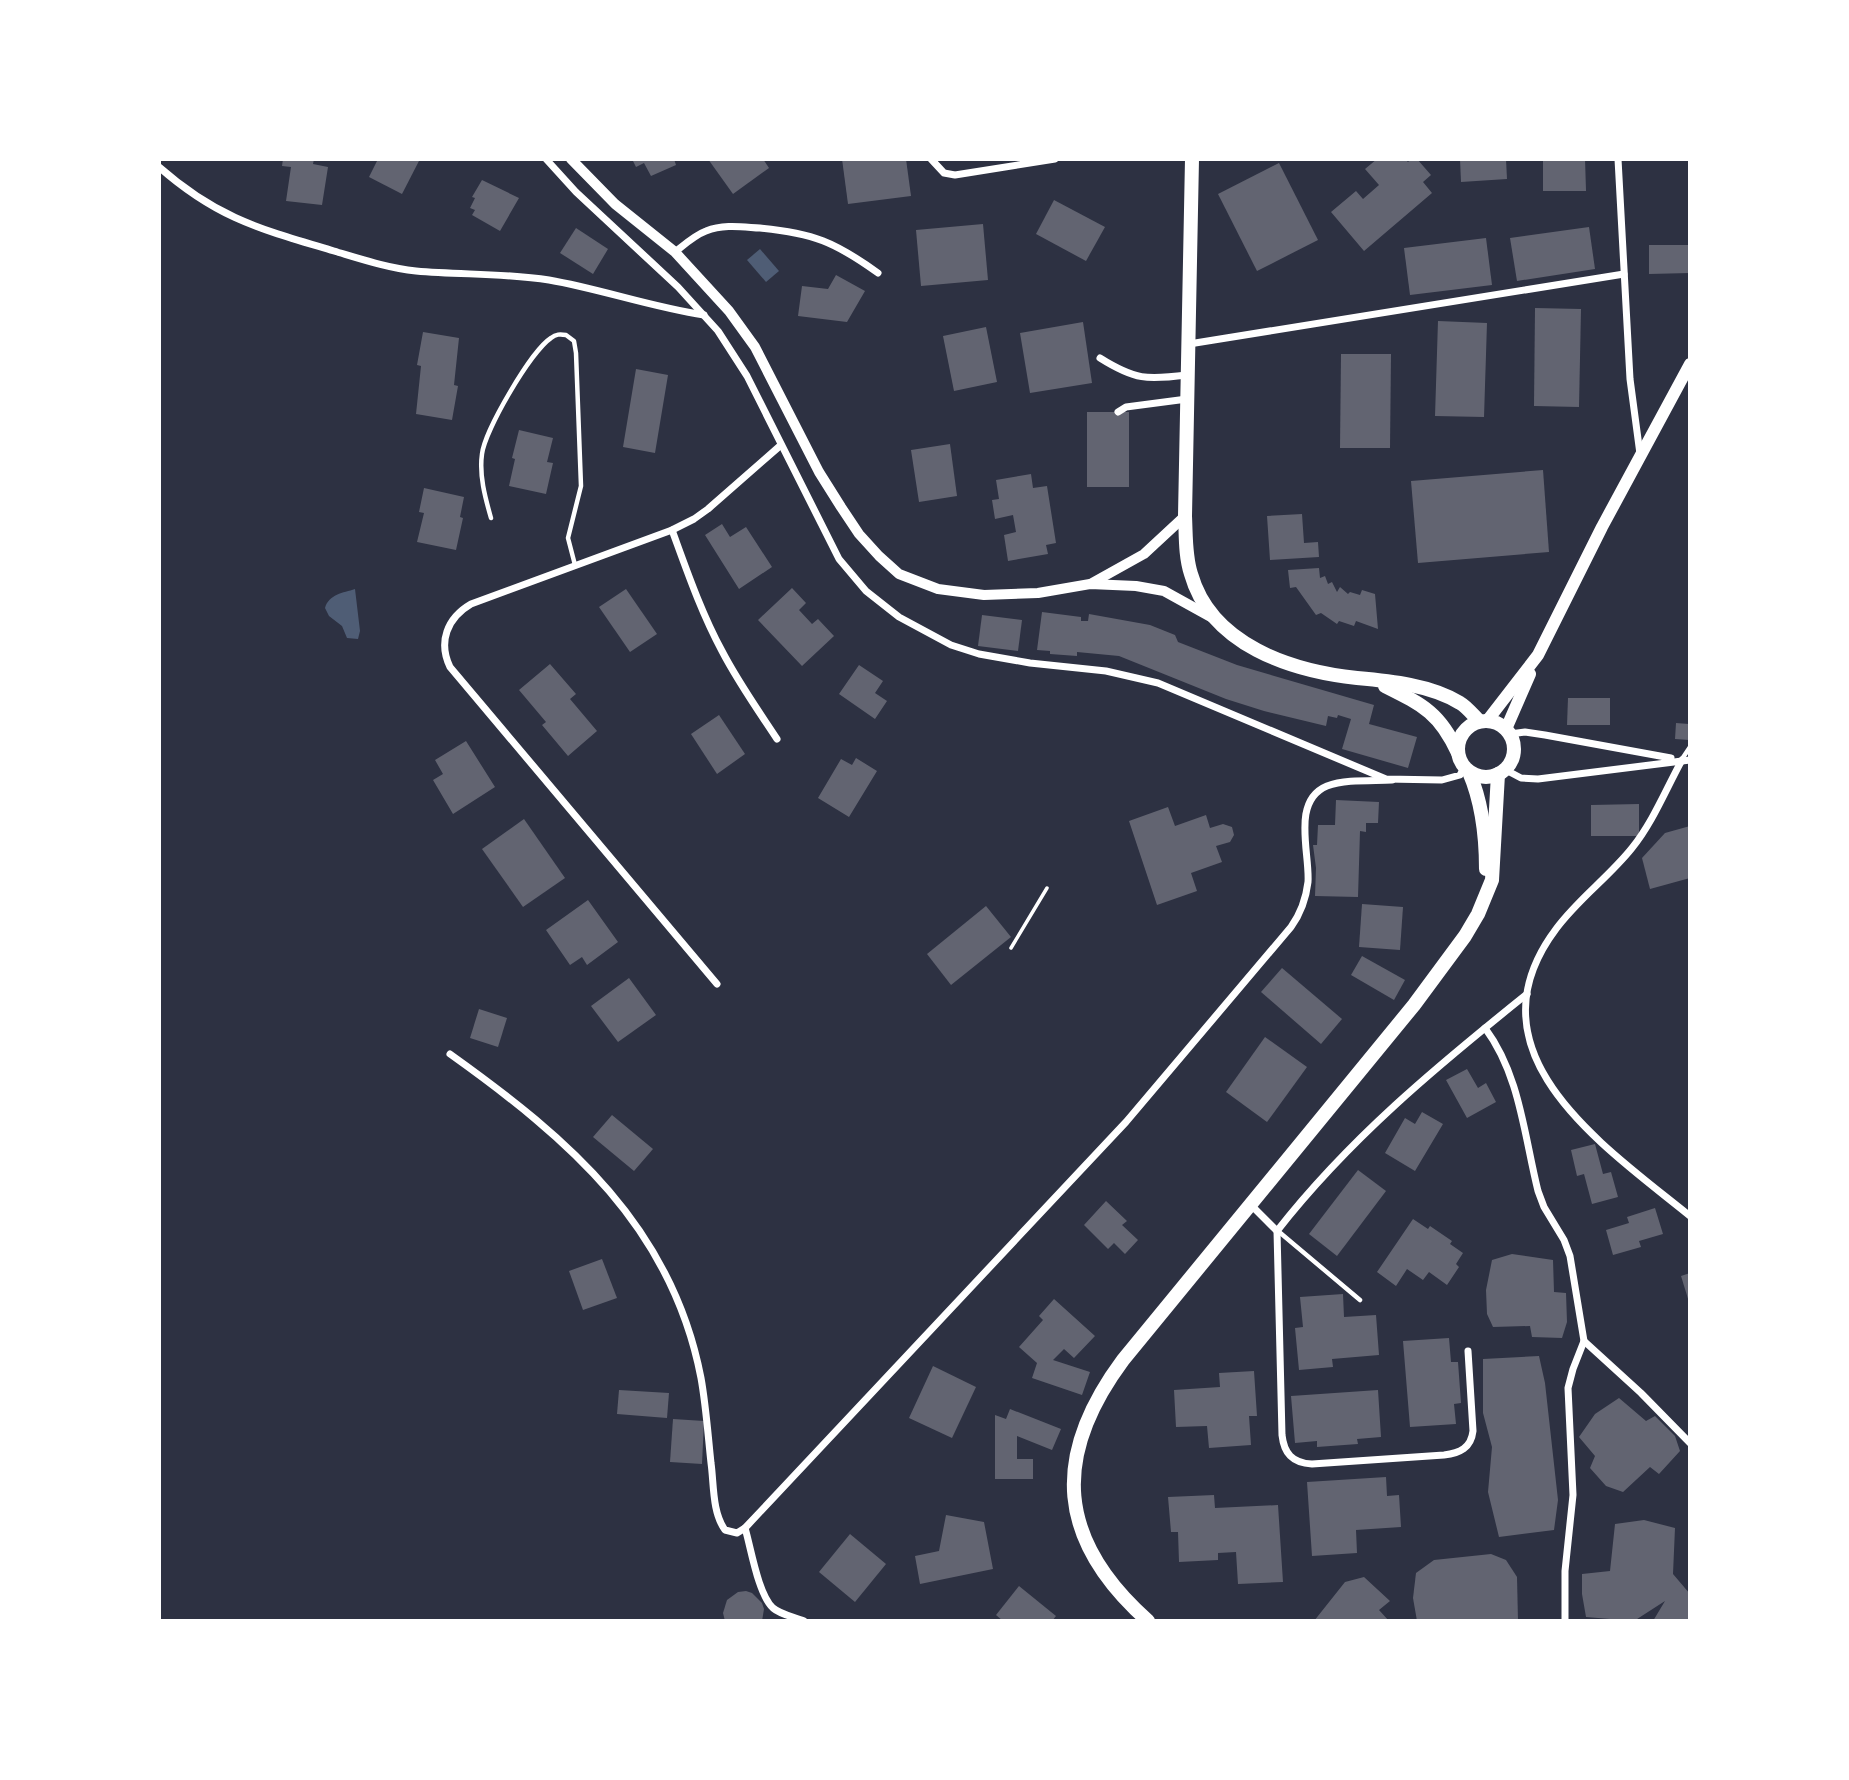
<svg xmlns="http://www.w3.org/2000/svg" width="1849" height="1780" font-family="Jost,sans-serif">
<rect width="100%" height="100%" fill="#2d3142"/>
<!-- water -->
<g fill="#4f5d75">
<path d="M760,249L779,271L766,282L747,260Z"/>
<path d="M355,589L360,631L358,639L347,638L342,626L329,616L325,608C329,594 343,593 355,589Z"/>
</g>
<!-- building -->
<g fill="#626471">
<path d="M283,159H314L313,164L328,167L322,205L286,201L291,167L282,166Z"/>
<path d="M378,159H420L402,194L369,177Z"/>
<path d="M632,159H674L676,165L651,176L644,163L636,167Z"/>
<path d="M708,159H763L769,168L733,194Z"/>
<path d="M842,159H906L911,196L848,204Z"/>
<path d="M1377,159H1405L1408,162L1411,159H1417L1431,175L1423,182L1432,193L1364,251L1331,212L1356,191L1363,199L1379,185L1365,169Z"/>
<path d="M1460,159H1506L1507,179L1461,182Z"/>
<path d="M1543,159H1585L1586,191H1543Z"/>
<path d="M1279,163L1318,240L1257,271L1218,194Z"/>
<path d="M482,180L519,198L500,231L472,215L475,210L470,208L475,198L472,197Z"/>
<path d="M1054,200L1105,227L1086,261L1036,234Z"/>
<path d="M983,224L988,280L921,286L916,230Z"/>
<path d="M1589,227L1595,269L1517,281L1510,238Z"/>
<path d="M576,228L608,249L593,274L560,253Z"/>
<path d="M1486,238L1492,285L1410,295L1404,248Z"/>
<path d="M1649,245H1690V273L1649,274Z"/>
<path d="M836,275L865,291L847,322L798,316L802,286L828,289Z"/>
<path d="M1535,308L1581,309L1579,407L1534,406Z"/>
<path d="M1438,321L1487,323L1484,417L1435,416Z"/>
<path d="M1083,322L1092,383L1030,393L1020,333Z"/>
<path d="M986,327L997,382L954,391L943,336Z"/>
<path d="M423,332L459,338L454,385L458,386L452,420L416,414L421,366L417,365Z"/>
<path d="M1341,354H1391L1390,448H1340Z"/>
<path d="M636,369L668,375L655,453L623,447Z"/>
<rect x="1087" y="412" width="42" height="75"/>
<path d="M519,430L553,438L547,462L553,463L546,494L509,486L515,459L512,458Z"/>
<path d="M950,444L957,496L919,502L911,450Z"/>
<path d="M1543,470L1549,552L1418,563L1411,481Z"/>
<path d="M1031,474L1033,488L1047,486L1056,543L1046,545L1048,554L1008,561L1004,535L1016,532L1013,515L995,519L992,500L999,499L996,480Z"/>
<path d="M424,488L464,497L460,517L463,518L456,550L417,542L424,513L419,512Z"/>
<path d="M1302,514L1304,543L1318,542L1319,557L1270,560L1267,516Z"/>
<path d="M722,524L730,537L746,527L772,567L739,589L705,535Z"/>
<path d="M1319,568L1320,578L1325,576L1328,584L1332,582L1337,592L1340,587L1348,594L1350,592L1360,595L1362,590L1375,594L1378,629L1356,621L1354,626L1339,621L1337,624L1321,613L1316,615L1296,587L1290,588L1288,570Z"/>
<path d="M792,588L806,603L799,610L812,624L818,619L834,636L802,666L758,620Z"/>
<path d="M626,589L657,634L630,652L599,607Z"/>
<path d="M1042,612L1081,617V621H1088L1089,614L1150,625L1175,635L1178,642L1237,665L1374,705L1369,724L1417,737L1408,768L1342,749L1351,719L1338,715L1337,718L1328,716L1326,726L1264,711L1226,699L1119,656L1077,652V656L1050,654V651L1037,650Z"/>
<path d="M982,615L1022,620L1018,651L978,646Z"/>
<path d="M550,664L576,694L570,699L597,731L568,756L542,725L546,722L519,690Z"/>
<path d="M859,665L883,681L875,693L887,701L875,719L839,694Z"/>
<path d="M1568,698H1610V725H1567Z"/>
<path d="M719,715L745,754L717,774L691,734Z"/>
<path d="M1676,723L1689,724V740L1675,739Z"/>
<path d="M466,741L495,787L453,814L433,780L443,774L435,760Z"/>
<path d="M856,758L877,771L849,817L818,798L841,759L852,765Z"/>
<path d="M1336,800L1379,802L1378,823H1366V832L1360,831L1358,897L1315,896L1316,868L1313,845H1317L1318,825H1335Z"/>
<path d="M1639,804V836H1591V805Z"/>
<path d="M1168,807L1175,826L1206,815L1210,828L1223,824L1232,827L1234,835L1230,842L1216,846L1222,862L1191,873L1197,891L1157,905L1129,821Z"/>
<path d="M524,819L565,878L523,907L482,849Z"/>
<path d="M1690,826V878L1650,889L1642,858L1665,833Z"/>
<path d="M588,900L618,942L587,965L582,957L570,965L546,930Z"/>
<path d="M1362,904L1403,907L1400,950L1359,947Z"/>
<path d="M986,906L1011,937L951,985L927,954Z"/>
<path d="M1362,956L1405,980L1394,1000L1351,975Z"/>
<path d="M1282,968L1342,1019L1321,1044L1261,992Z"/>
<path d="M629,978L656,1015L618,1042L591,1006Z"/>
<path d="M479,1009L507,1018L498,1047L470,1038Z"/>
<path d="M1265,1037L1307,1067L1267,1122L1226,1092Z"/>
<path d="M1467,1069L1478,1088L1486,1083L1496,1102L1467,1118L1446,1080Z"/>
<path d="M1422,1112L1443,1124L1415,1171L1385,1153L1405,1118L1415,1124Z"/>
<path d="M612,1115L653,1149L634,1171L593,1137Z"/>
<path d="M1595,1144L1603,1174L1611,1172L1618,1197L1592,1204L1584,1174L1577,1176L1571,1150Z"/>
<path d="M1358,1170L1386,1191L1337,1256L1309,1234Z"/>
<path d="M1106,1201L1127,1221L1122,1225L1138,1240L1125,1254L1114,1243L1108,1249L1084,1225Z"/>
<path d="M1655,1208L1663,1234L1639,1241L1641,1247L1613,1255L1606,1230L1629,1223L1627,1217Z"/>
<path d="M1413,1219L1428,1229L1430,1226L1452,1241L1450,1244L1463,1253L1456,1264L1459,1267L1447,1285L1429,1272L1423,1280L1407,1269L1396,1286L1377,1272Z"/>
<path d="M1512,1254L1553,1260L1554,1292L1566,1293L1567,1322L1562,1338L1532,1337L1530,1326L1493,1327L1487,1314L1486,1290L1492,1260Z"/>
<path d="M602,1259L617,1298L583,1310L569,1271Z"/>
<path d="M1690,1273V1301L1689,1302L1681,1276Z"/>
<path d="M1343,1294L1344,1317L1376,1315L1379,1355L1332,1359L1333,1367L1299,1370L1295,1328L1303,1327L1300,1297Z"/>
<path d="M1054,1299L1095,1336L1074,1358L1064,1349L1053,1360L1090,1372L1082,1395L1032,1378L1037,1363L1019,1347L1043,1320L1039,1316Z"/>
<path d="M1449,1338L1451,1362H1458L1461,1403L1454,1404L1456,1424L1410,1427L1403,1341Z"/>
<path d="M1539,1356L1545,1383L1558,1500L1554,1530L1499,1537L1488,1492L1492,1447L1483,1413V1359Z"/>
<path d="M933,1366L976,1387L952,1438L909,1418Z"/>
<path d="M1254,1371L1257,1416H1249L1251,1445L1209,1448L1207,1426L1176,1427L1174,1390L1220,1387L1219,1373Z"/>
<path d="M619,1390L669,1393L667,1418L617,1414Z"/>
<path d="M1378,1390L1381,1437L1357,1439L1358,1444L1317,1447V1441L1295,1443L1291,1396Z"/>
<path d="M1619,1398L1646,1421L1655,1416L1675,1436L1680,1451L1659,1474L1650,1467L1623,1492L1606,1486L1590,1468L1595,1456L1579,1437L1595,1414Z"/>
<path d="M1010,1409L1061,1429L1052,1450L1017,1436V1459H1033V1479H995V1415L1006,1419Z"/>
<path d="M673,1419L704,1421L702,1464L670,1462Z"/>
<path d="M1386,1477L1387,1496L1399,1495L1401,1527L1356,1530L1357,1553L1312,1556L1307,1482Z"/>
<path d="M1214,1495L1215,1508L1278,1505L1283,1582L1238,1584L1236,1552L1218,1553V1560L1179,1562L1178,1532H1171L1168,1497Z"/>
<path d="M946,1515L984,1522L993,1569L920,1584L915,1556L939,1551Z"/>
<path d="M1644,1520L1675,1528L1673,1574L1690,1594V1621H1653L1665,1601L1634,1621L1586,1617L1582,1594V1574L1610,1571L1615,1524Z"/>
<path d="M850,1534L886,1564L855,1602L819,1572Z"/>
<path d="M1491,1554L1506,1560L1517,1577L1518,1621H1417L1413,1598L1416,1573L1434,1560Z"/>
<path d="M1364,1577L1390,1601L1379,1610L1389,1621H1314L1345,1582Z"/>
<path d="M1019,1586L1056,1616L1052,1621H1003L996,1615Z"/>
<path d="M746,1591L752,1593L762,1603L764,1609L762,1621H725L723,1613L727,1600L738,1592Z"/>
</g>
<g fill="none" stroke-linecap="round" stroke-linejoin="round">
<!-- path -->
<path stroke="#fff" stroke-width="3.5" d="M1011,948L1047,888"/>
<!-- service -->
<g stroke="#fff" stroke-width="4.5">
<path d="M491,518C485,497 479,475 482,454C485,430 531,351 551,338C556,334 560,334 566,335L574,341L576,353L581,486L568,538L575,565"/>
<path d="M1682,759L1690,747"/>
<path d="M1278,1231L1360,1300"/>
</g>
<!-- minor -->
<g stroke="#fff" stroke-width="7">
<path d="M546,159L576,192L678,287L718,331L747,376L839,559L866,591L899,617L951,645L979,654L1030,663L1106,671L1158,683L1386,779L1442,780L1460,775L1464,768"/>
<path d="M931,159L944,173L955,175L1055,159"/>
<path d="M1618,159L1630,379L1640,454"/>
<path d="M159,167C218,219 261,229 334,251C361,259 388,268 416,271C461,275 505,273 549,280C601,289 651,307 704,315"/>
<path d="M675,252C685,244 695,235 706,231C724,224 742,227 760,228C813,233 835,242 878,273"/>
<path d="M1189,344L1624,274"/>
<path d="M1100,358C1135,380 1147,380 1187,375"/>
<path d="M1118,412L1126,407L1187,399"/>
<path d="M672,530C687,571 701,612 722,651C738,682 758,710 777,739"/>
<path d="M1510,734L1525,732L1545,735L1671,758"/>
<path d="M1682,760C1666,789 1653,822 1632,848C1609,877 1578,899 1556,929C1463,1053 1604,1146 1690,1216"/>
<path d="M1504,769L1521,778L1538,779L1690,760"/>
<path d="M717,984L450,667C438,642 447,618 471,604L672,530L694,519L708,509L781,445"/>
<path d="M1485,1028C1520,1075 1524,1135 1538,1191L1544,1207L1564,1240L1570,1256L1584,1341L1573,1369L1568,1388L1573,1495L1565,1571V1621"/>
<path d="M450,1054C569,1139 672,1227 701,1378C706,1406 708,1435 711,1463C714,1484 712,1512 725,1530L737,1533L745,1528L1126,1122L1291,927C1301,913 1306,899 1308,882C1310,853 1291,801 1327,786C1346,779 1372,781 1392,780"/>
<path d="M1251,1205L1277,1231L1282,1435C1284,1453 1292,1463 1312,1464L1444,1455C1460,1453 1471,1448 1473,1431L1468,1351"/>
<path d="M1277,1231C1349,1139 1436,1067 1527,994"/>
<path d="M1584,1341L1641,1393L1690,1443"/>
<path d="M745,1528C751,1548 758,1594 773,1608C781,1615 795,1617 804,1621"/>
</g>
<!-- tertiary -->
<g stroke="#fff" stroke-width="10">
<path d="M571,159L615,204L675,252L729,311L755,347L819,472L841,507L859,534L879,556L899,574L938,589L984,595L1038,593L1090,584L1136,586L1164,591L1211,617"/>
<path d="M1092,583L1144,554L1185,516"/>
</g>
<!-- secondary -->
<g stroke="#fff" stroke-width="12">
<path d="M1487,721L1538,655L1602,527L1690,364"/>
<path d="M1506,729L1530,674"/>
</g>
<!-- primary -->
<g stroke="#fff" stroke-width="14">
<path d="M1192,159L1185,516C1186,535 1185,556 1191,574C1211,645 1291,671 1357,678C1390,681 1431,685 1460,703C1467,707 1473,715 1479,721"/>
<path d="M1385,686C1423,705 1440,713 1458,753"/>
<circle cx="1486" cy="749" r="28"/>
<path d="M1469,772C1482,802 1486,837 1486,869"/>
<path d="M1148,1621C1057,1540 1051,1457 1123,1360L1414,1005L1465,936L1478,914L1492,880L1498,774"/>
</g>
</g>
<!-- border -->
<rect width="1849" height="1780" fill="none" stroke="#ffffff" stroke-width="322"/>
</svg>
